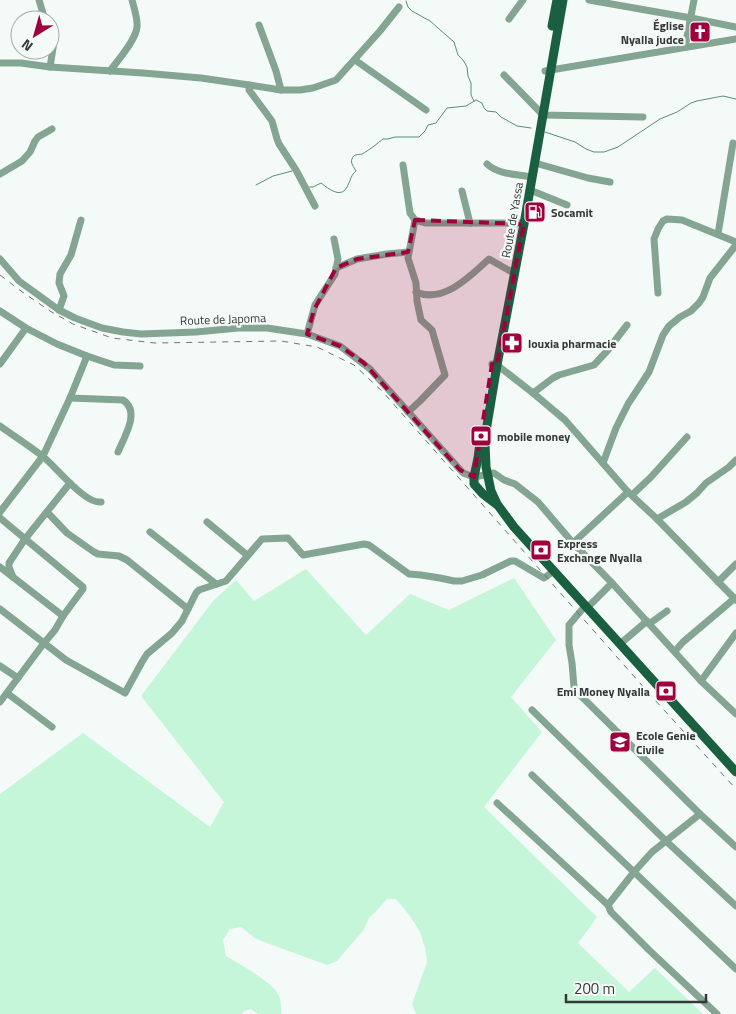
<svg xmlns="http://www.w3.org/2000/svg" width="736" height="1014" font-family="'Titillium Web',sans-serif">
<rect width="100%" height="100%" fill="#f4faf7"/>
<!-- green -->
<path fill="#c5f6da" d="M306,569L366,635L410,594L449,610L514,578L556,640L511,697L542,732L484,807L597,917L578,943L629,992L655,968L703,1014H416L412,1004L427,962L425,948L420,932L410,916L396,899H387L378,909L369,918L363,931L354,941L337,961L327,965L256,939L241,927L230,929L223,940L226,956C238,963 273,983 278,994C281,999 282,1009 281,1014H258L251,1009L244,1011L242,1014H0V794L83,733L210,827L224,802L141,696L213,601L236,580L254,601Z"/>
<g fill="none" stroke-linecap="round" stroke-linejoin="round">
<!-- stream -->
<g stroke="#578f72" stroke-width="1">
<path d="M406,1L408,7L412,11L430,21L454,42L458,55L463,60L467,67L468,76L471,83V95L474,101"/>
<path d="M545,132L575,142L586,149L594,152H604L618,147L660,119L677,112L691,103L697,101L723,96L736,99"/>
<path d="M256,185L273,176L292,171"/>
<path d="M309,187H313L321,183C329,189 342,200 348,185C351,179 351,175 356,171C354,167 350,163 352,159C353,154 358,155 362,154C368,151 378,143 383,139H388L395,137H419L425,131L428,125L436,123L447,108L466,106L476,100L482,103L484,108L487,111L496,112L501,117L517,126L531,128"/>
</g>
<!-- minor -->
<g stroke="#84a592" stroke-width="7">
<path d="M39,0L45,20"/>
<path d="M589,0L691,18L736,27"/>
<path d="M509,19L523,0"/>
<path d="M259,25L276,71L281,90"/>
<path d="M50,35L54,42L50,67"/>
<path d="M685,47L694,0"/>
<path d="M355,60L426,110"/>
<path d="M0,63H21L50,67L143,73L201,78L249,85L281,90H300L313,88L336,80L380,31L399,7"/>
<path d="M110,71C118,60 136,40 137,27C138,19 134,8 132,0"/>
<path d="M545,71L736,39"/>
<path d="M504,75L543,115L643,117"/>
<path d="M249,85V90L272,121L277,139L279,144L296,170L315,206"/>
<path d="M535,163L588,178L610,182"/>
<path d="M487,164C499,175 517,174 532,177"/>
<path d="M403,165L410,213L415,220L426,223H520L524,224"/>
<path d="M0,174L22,161L30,152L35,141L38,137L52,129"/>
<path d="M530,190L567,205"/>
<path d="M462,191L470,223"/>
<path d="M718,234L733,143"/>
<path d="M0,259L19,281L59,310L75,318L102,328L123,332L141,334L196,332L238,328H267L307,334L340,346L370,369L463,473L474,477L494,473L504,480L515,484L538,502L573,543L612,583L701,681L736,714"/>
<path d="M336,268L357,259L387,254L408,252"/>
<path d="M416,292C444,304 470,276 489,259L510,271"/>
<path d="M658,293L654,239L658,229L663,221L667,219L682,220L736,242"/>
<path d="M59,310L64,296L59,283L60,274L71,255L81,220"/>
<path d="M0,311L26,328L57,344L87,356L114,365L140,366"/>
<path d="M307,334L315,305L335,274L338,259L334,239"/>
<path d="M0,364L26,328"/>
<path d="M492,364L497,365L533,393L565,420L628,492L657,519L736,600"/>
<path d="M533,393L553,378L559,375L594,365L607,351L627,325"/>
<path d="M70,398L123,400C141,412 124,437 118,452"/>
<path d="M408,412L420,401L445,375L432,330L421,320L417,301L416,283L408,258L415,220"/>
<path d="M0,426C14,436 28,445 41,455C55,465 84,504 101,502"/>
<path d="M603,463L616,428L628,404L649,372L663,335L669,326L680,317L691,311L699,303L703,297L710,278L736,245"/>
<path d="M632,495L651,477L687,437"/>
<path d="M0,512L43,456L70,398L87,356"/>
<path d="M47,512L67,533L94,552L98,554L119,556L127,560L188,609"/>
<path d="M0,518L83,587V589L63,616L55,630L44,643L0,702"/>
<path d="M657,519L686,502L697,493L706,483L729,467L736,460"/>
<path d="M207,522L247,555"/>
<path d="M150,532L216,584"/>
<path d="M573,543L628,492"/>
<path d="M0,567L63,616"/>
<path d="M13,577L9,567V563L25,539L70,483"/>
<path d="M718,582L736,564"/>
<path d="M585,606L569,625V645L572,663L574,687L576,691L700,814L736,847"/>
<path d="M587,608L612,583"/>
<path d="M0,609L66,660L125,693L142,662L147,654L172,633L182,621L196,593L199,590L226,581L262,539L288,538L303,555L364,544L369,545L409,574L421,575L440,578L454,581H462L482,575L511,561H515L544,578L554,571"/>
<path d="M649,624L667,611"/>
<path d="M620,644L647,621"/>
<path d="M675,651L683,642L735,598"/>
<path d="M0,666L18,678"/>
<path d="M701,681L736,633"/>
<path d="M7,693L52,727"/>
<path d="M532,710L666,841L736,906"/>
<path d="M532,775L736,969"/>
<path d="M497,803L608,905"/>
<path d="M700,814L652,852L634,872L608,905L611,912L649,950L717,1014"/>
</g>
<!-- major -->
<g stroke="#1a5f40" stroke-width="9">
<path d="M563,0L524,224L497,365L487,425L485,444L486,467L491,491L497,504L514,527L736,772"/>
<path d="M552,26L557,0"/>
<path d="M481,435L478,458L474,477V484L483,494L496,504"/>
</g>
<!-- rail -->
<path stroke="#717472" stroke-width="1" stroke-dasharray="6 6" stroke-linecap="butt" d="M0,275L21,291L50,311L73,324L112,338L155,343L281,341L317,347L354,365L383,392L654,699L736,789"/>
</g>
<!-- marked area -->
<path fill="#a0003e" fill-opacity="0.2" stroke="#a0003e" stroke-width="4" stroke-dasharray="10 6" stroke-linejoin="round" d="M415,220L524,224L497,365L492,364L474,477L460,470L364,363L340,346L307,334L314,310L336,268L357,259L408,252Z"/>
<!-- icons -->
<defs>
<g id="church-square" transform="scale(1.125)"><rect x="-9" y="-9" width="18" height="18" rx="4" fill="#a0003e" stroke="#f4faf7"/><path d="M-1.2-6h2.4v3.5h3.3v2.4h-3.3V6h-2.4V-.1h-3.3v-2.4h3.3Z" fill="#fff"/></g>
<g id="fuel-square" transform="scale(1.125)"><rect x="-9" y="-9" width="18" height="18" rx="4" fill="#a0003e" stroke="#f4faf7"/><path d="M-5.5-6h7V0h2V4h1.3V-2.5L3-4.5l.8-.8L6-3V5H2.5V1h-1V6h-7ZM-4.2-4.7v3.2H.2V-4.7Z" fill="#fff"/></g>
<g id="pharmacy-square" transform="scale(1.125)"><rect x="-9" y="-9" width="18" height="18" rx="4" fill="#a0003e" stroke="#f4faf7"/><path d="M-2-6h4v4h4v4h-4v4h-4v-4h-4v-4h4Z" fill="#fff"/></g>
<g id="bank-square" transform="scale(1.125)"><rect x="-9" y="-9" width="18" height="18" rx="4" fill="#a0003e" stroke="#f4faf7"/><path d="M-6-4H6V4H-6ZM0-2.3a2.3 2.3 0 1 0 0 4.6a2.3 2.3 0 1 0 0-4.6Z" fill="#fff"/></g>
<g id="school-square" transform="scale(1.125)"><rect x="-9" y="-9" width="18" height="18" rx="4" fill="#a0003e" stroke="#f4faf7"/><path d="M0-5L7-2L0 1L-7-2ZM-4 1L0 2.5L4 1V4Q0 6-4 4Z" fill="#fff"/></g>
</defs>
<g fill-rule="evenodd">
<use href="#church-square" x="700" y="32"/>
<use href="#fuel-square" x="535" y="212"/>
<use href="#pharmacy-square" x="512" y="343"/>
<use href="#bank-square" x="481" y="436"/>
<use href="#bank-square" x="541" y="550"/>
<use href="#bank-square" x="666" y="691"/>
<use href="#school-square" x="620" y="742"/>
</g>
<g text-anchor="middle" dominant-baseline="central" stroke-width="4.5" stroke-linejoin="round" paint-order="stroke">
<!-- poi labels -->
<g font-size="12" font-weight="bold" fill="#373938" stroke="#f4faf7" text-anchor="start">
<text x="684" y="25" text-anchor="end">Église<tspan x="684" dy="14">Nyalla judce</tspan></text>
<text x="551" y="212">Socamit</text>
<text x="528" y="343">louxia pharmacie</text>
<text x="497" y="436">mobile money</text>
<text x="557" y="543">Express<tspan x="557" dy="14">Exchange Nyalla</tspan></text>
<text x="650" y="691" text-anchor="end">Emi Money Nyalla</text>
<text x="636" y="735">Ecole Genie<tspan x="636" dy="14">Civile</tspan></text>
</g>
<!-- street labels -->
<g font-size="12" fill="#373938" stroke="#f4faf7">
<text transform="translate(512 220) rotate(-80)">Route de Yassa</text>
<text transform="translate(223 319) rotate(-2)">Route de Japoma</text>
</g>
</g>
<!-- north arrow -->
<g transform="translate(35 35) rotate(217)"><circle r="24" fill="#f4faf7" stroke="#a8adab"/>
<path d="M0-4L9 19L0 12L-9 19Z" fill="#a0003e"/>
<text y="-8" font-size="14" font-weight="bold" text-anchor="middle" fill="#373938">N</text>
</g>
<!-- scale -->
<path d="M566 994v8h140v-8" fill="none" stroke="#373938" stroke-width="2.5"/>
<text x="574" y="994" font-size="15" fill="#373938" stroke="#f4faf7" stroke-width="4" paint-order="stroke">200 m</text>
</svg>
